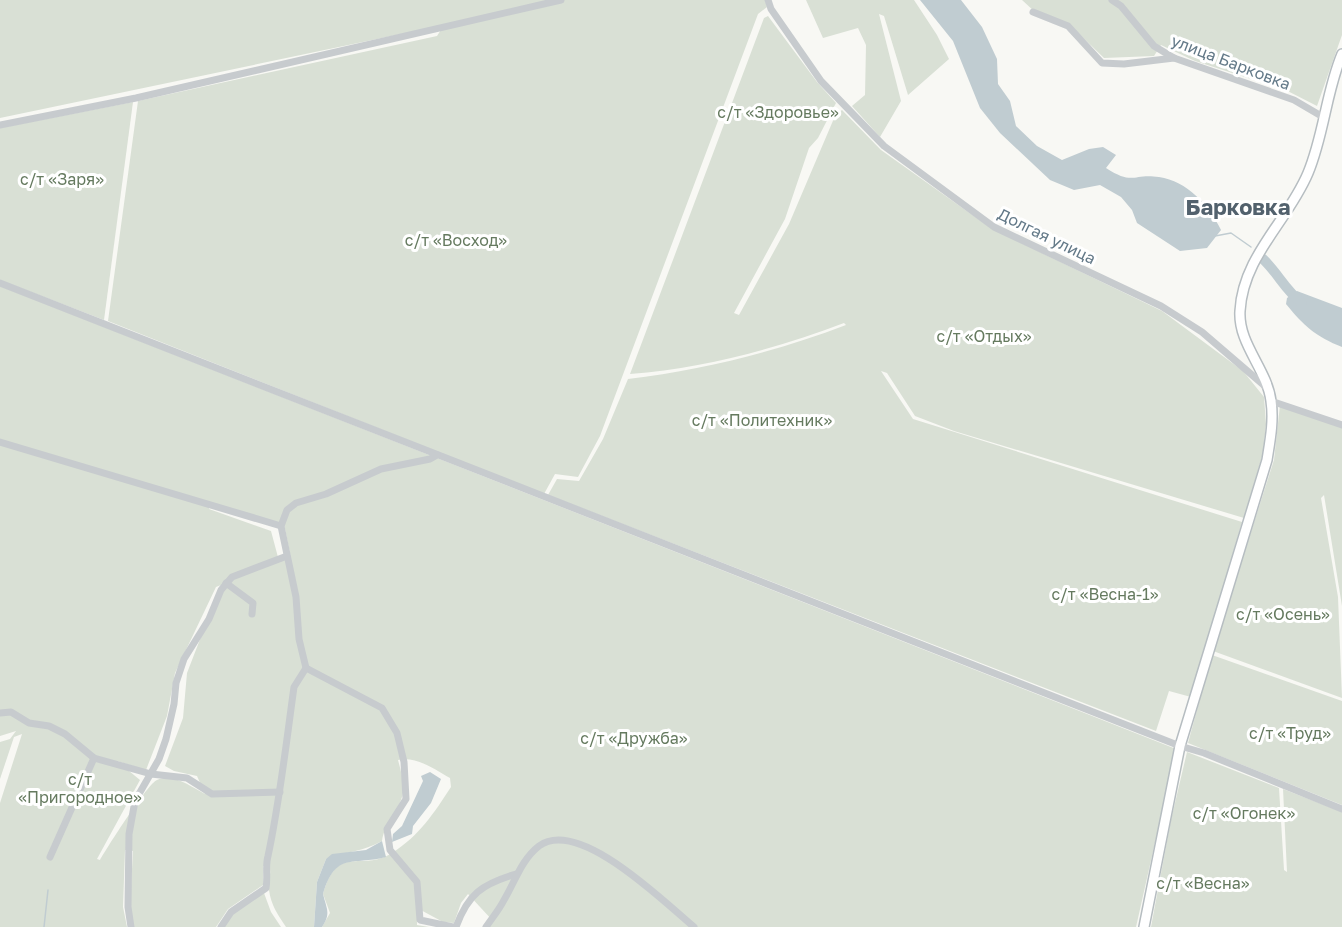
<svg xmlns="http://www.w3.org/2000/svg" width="1342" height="927" font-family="'Golos Text',sans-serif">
<rect width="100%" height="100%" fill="#f8f8f4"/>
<!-- green -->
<g fill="#d9e0d5" fill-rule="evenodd">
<path d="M0,0H765L767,7L758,14L600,436L578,477L555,474L544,494L108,321L138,101L437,36L444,25L0,118Z"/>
<path d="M806,0H914L937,35L949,59L908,95L884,16L879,14L901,101L880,137L852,106L865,95L866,45L858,28L823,38Z"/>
<path d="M1022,0H1342V35L1317,106L1262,78L1251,79L1195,61L1161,45L1154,56L1104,58L1069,24L1035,12Z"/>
<path d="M768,16L817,82L836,103L818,138L809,148L785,219L734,313L739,315L789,224L835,116L842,110L881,150L992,229L1162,311L1243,371L1264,397L1266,424L1263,453L1244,518L954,431L915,416L887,373L881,371L913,419L1242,522L1191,697L1169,691L1156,731L548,495L557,479L579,481L603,439L628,379C703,370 775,352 846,325L844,323C775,349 704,368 630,374L764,18Z"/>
<path d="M133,102L104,320L0,280V128Z"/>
<path d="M0,286L1176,749L1136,927H489L493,921L468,894L461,903L454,923L443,922L417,908V925L429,927H322L330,913L323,894C338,842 360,873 392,853C419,836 434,813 451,787L450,778C434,769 416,756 398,760C401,771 404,782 403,793C400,810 385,821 382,841C363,852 346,851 326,859L317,882L314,927H286C278,915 271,905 269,890C268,881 272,874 269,865L263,866V885L228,909L216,927H134L130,906L133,851L125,850L123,907L127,927H0V803L22,734L14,737L0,779V742L10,739L16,731L0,736ZM211,503L284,524L291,558L279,561L271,531L209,509ZM221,585L187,673L183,718L165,766L174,771L197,776L205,794C191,787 174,773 157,780C148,783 107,848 100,860L97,859L140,780L117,761L146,770L167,716L175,673L216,587Z"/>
<path d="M1280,405L1342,427V606L1324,495L1321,498L1338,597L1342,698L1213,651L1274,460Z"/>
<path d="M1212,655L1342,701V805L1188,743Z"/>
<path d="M1187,752L1279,788L1284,870L1287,872L1283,789L1342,812V927H1151L1171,820Z"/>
<path d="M264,893L271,912L281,927H223L233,912Z"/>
</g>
<!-- water -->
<g fill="#c0ccd1">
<path d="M920,0H961L982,27L997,59L998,84L1010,101L1016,126L1037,146L1062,160L1089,149L1103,147L1116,155L1106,168C1134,186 1132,173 1159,177C1187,181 1209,205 1221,230L1207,248L1180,251L1137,223L1132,210L1121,197L1100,185L1074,190L1050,180L1000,133L980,108L953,41Z"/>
<path d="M1297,291L1342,308V347C1316,337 1303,325 1286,304L1287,298Z"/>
<path d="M430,772L441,779L431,803L413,826L412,834L392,842L393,834L402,826L423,781L421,776Z"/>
<path d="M382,841L386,857C352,866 336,851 323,894C327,910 331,914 322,927H314L317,882L326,859L332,854L366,850Z"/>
</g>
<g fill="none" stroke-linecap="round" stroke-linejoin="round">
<!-- stream -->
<g stroke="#c0ccd1" stroke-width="1.5">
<path d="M1215,236L1231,233L1251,247"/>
<path d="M44,927L48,890"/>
</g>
<!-- river -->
<path stroke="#c0ccd1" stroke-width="10" d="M1263,259C1278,273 1285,290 1302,303"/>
<!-- secondary casing -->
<g stroke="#b6bdc1" stroke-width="12">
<path id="secondary" d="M1144,927L1180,746L1267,460C1270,441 1274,421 1271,401C1267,369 1238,344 1240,311C1243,256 1288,221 1308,173C1324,135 1326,92 1342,54"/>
</g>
<!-- street -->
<g stroke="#c7cbce" stroke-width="7">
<path d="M768,0L771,9L821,81L884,146L994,227L1161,306L1202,332L1266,387"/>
<path d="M1112,0L1121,6L1154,46L1174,58L1294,100L1323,117"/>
<path d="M1033,12L1068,26L1102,63L1124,64L1174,58"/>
<path d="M0,125L136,98L561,0"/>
<path d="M0,283L1180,746L1204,753L1342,809"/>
<path d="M1271,401L1342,425"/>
<path d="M0,442L281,526"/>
<path d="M226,583L253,603L252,614"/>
<path d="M306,668L382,708L397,733L404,762L406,799L387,829L390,850L417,882L420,920L453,927"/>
<path d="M0,713L11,712L29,723L49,726L65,734L94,758L151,774L187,778L212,794L280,792"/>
<path d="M50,857L94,758"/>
<path d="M131,927L128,907L129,834L135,801L159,759L166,739L174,704L176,683L184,659L209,619L221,590L232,577L287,556"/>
<path d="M221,927L231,912L266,888C268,877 265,866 268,856C280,800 286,744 294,687L306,668L299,639L296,597L281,526L287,510L296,503L326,494L381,469L430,459L437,455"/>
<path d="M456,927C468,894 482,884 516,874"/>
<path d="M486,927C492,918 499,910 504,900C515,882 521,860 539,846C579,817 665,903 694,927"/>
</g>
<!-- secondary -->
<use href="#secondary" stroke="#fff" stroke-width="9"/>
</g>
<g text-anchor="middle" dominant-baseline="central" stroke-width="6" stroke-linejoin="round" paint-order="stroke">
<!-- street labels -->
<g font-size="16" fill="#637988" stroke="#fff">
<text transform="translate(1231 62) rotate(21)">улица Барковка</text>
<text transform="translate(1047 236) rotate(26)">Долгая улица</text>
</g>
<!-- park labels -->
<g font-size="16" fill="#657a5f" stroke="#fff">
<text x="778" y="112">с/т «Здоровье»</text>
<text x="62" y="179">с/т «Заря»</text>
<text x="456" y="240">с/т «Восход»</text>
<text x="984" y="336">с/т «Отдых»</text>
<text x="762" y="420">с/т «Политехник»</text>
<text x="1105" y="594">с/т «Весна-1»</text>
<text x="1283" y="614">с/т «Осень»</text>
<text x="1290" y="733">с/т «Труд»</text>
<text x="634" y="738">с/т «Дружба»</text>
<text x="80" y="779">с/т<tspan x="80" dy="18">«Пригородное»</tspan></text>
<text x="1244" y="813">с/т «Огонек»</text>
<text x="1203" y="883">с/т «Весна»</text>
</g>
<!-- district labels -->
<g font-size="22" font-weight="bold" fill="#52616d" stroke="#fff">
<text x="1238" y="206">Барковка</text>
</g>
</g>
</svg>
